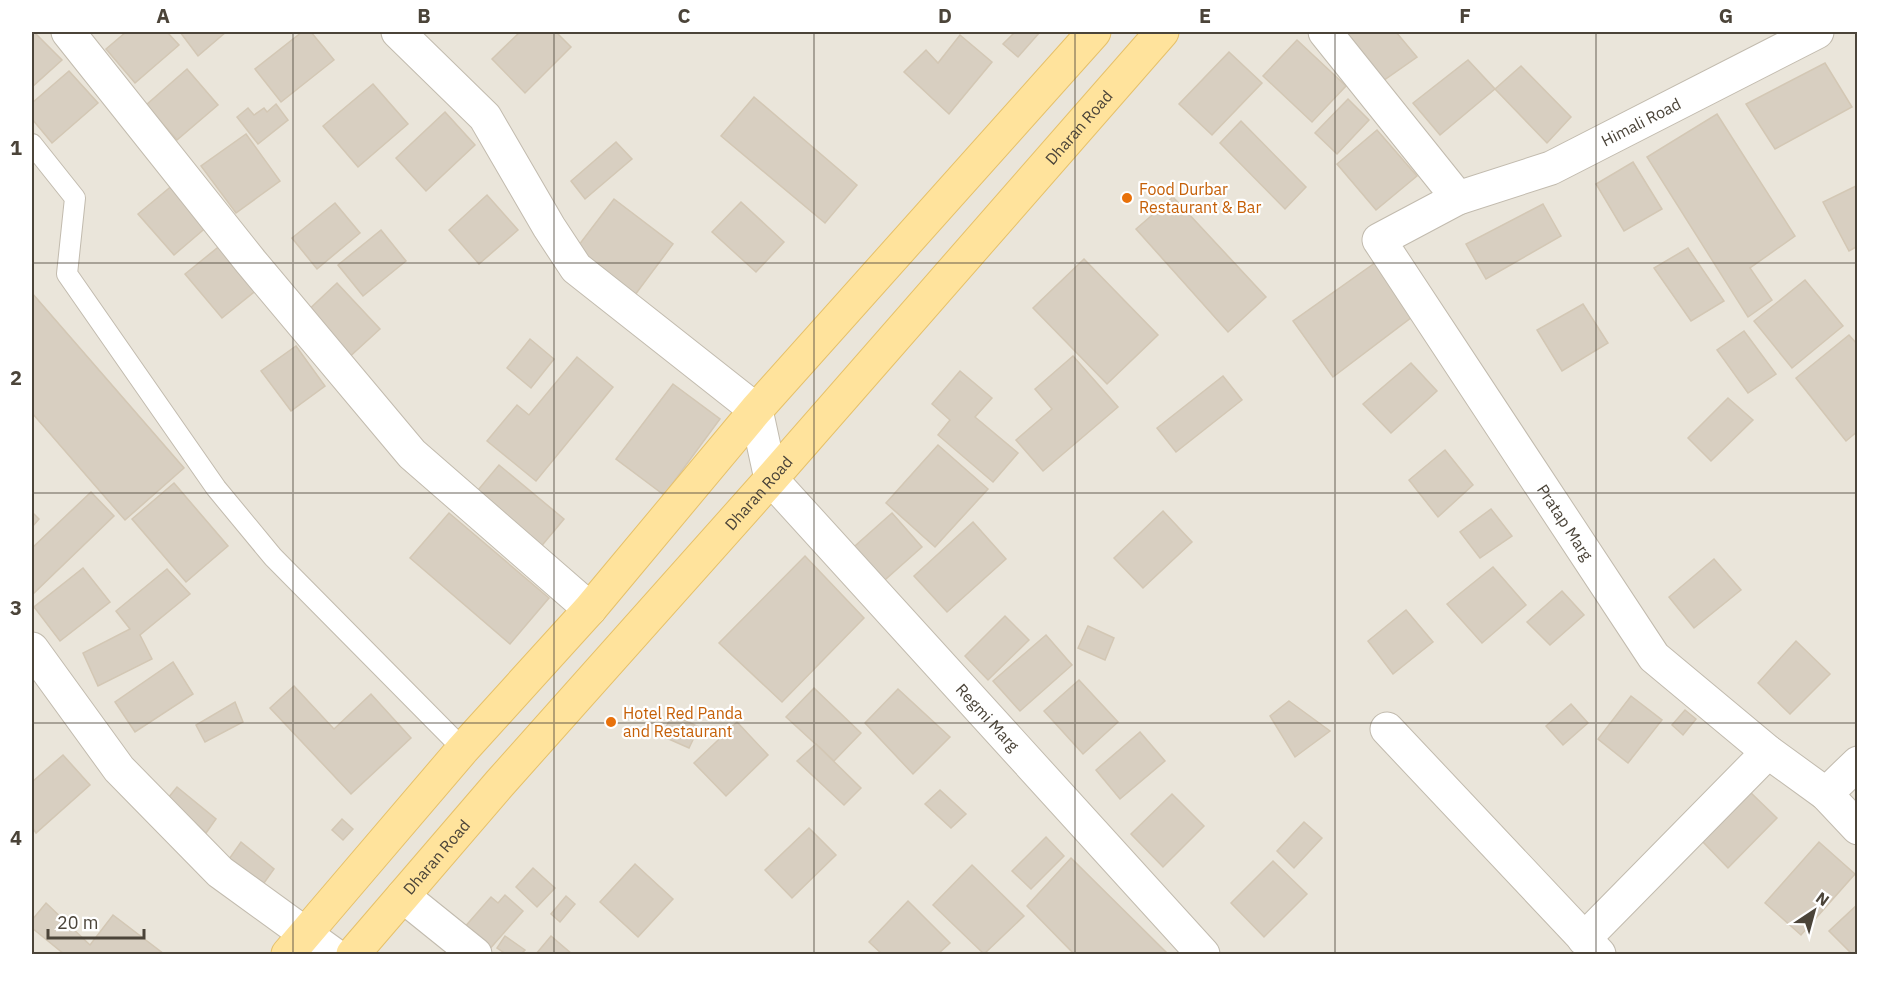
<svg xmlns="http://www.w3.org/2000/svg" width="1889" height="986" font-family="'IBM Plex Sans',sans-serif">
<rect width="100%" height="100%" fill="#f6f3ec"/>
<!-- residential -->
<rect fill="#eae5da" x="32" y="32" width="1825" height="922"/>
<!-- building -->
<g fill="#d8cfc1" stroke="#d3c7b4" stroke-width="1.5">
<path d="M34,32L62,60L32,87V34Z"/>
<path d="M126,32H167L179,45L135,83L106,49Z"/>
<path d="M180,32H226L198,56Z"/>
<path d="M302,32H311L334,60L281,102L255,69Z"/>
<path d="M520,32H556L571,47L525,93L492,59Z"/>
<path d="M1015,32H1040L1018,57L1003,44Z"/>
<path d="M1342,32H1396L1417,57L1380,83Z"/>
<path d="M960,35L992,62L949,114L904,72L926,50L938,63Z"/>
<path d="M1297,40L1346,86L1312,122L1263,76Z"/>
<path d="M1229,52L1262,83L1212,135L1179,104Z"/>
<path d="M1468,60L1495,89L1440,135L1413,103Z"/>
<path d="M1825,63L1852,107L1775,149L1746,104Z"/>
<path d="M1521,66L1571,117L1547,143L1495,89Z"/>
<path d="M187,69L218,105L177,140L146,105Z"/>
<path d="M69,71L98,103L52,143L32,119V103Z"/>
<path d="M373,84L408,124L358,167L323,126Z"/>
<path d="M754,97L857,185L825,223L721,136Z"/>
<path d="M1348,99L1369,120L1337,154L1315,133Z"/>
<path d="M276,104L288,120L258,144L237,117L248,108L254,115L264,108L267,112Z"/>
<path d="M445,112L475,145L426,191L396,158Z"/>
<path d="M1717,114L1795,236L1750,268L1772,300L1748,317L1647,157Z"/>
<path d="M1241,121L1306,187L1285,209L1220,143Z"/>
<path d="M1377,130L1417,176L1376,210L1337,164Z"/>
<path d="M246,134L280,181L236,213L201,166Z"/>
<path d="M616,142L632,159L585,199L571,181Z"/>
<path d="M1633,162L1662,209L1624,231L1596,184Z"/>
<path d="M174,184L209,225L174,255L138,214Z"/>
<path d="M1858,185V246L1849,251L1823,202Z"/>
<path d="M487,195L518,230L479,264L449,230Z"/>
<path d="M1173,197L1266,297L1228,332L1136,229Z"/>
<path d="M614,199L673,244L635,295L575,250Z"/>
<path d="M741,202L784,242L756,272L712,232Z"/>
<path d="M335,203L360,233L317,269L292,238Z"/>
<path d="M1543,204L1561,236L1486,279L1466,244Z"/>
<path d="M381,230L406,261L363,296L338,265Z"/>
<path d="M222,244L259,288L222,318L185,274Z"/>
<path d="M1688,248L1724,301L1691,321L1654,268Z"/>
<path d="M1084,259L1158,335L1107,384L1033,308Z"/>
<path d="M1379,260L1416,314L1333,377L1293,321Z"/>
<path d="M1805,280L1843,326L1792,368L1754,321Z"/>
<path d="M337,283L380,329L345,361L303,315Z"/>
<path d="M32,293L184,468L125,520L32,413Z"/>
<path d="M1583,304L1608,343L1562,371L1537,330Z"/>
<path d="M1744,331L1776,374L1748,393L1717,350Z"/>
<path d="M1849,335L1858,345V431L1846,441L1796,378Z"/>
<path d="M530,339L554,359L531,388L507,368Z"/>
<path d="M296,346L325,386L291,411L261,371Z"/>
<path d="M1073,356L1118,407L1043,471L1016,440L1052,409L1035,389Z"/>
<path d="M577,357L613,387L536,481L487,441L517,405L529,415Z"/>
<path d="M1411,363L1437,391L1391,433L1363,404Z"/>
<path d="M960,371L992,398L975,417L1018,453L993,482L938,435L950,420L932,404Z"/>
<path d="M1223,376L1242,400L1176,452L1157,428Z"/>
<path d="M673,384L720,419L664,495L616,459Z"/>
<path d="M1728,398L1753,420L1711,461L1688,438Z"/>
<path d="M938,445L988,489L935,547L886,503Z"/>
<path d="M1445,450L1473,485L1438,517L1409,480Z"/>
<path d="M499,465L564,519L539,549L474,495Z"/>
<path d="M174,483L228,546L186,582L132,519Z"/>
<path d="M91,492L114,516L32,595V548Z"/>
<path d="M1491,509L1512,536L1480,558L1460,532Z"/>
<path d="M1163,511L1192,542L1143,588L1114,558Z"/>
<path d="M32,512L39,519L32,527Z"/>
<path d="M449,513L549,598L510,644L410,558Z"/>
<path d="M892,513L922,547L877,587L847,553Z"/>
<path d="M973,522L1006,559L947,612L914,576Z"/>
<path d="M805,556L864,618L782,702L719,643Z"/>
<path d="M1714,559L1741,590L1694,628L1669,597Z"/>
<path d="M1493,567L1526,605L1482,643L1447,604Z"/>
<path d="M83,568L110,602L60,641L34,607Z"/>
<path d="M167,569L190,594L140,635L152,659L98,686L83,653L130,629L116,611Z"/>
<path d="M1562,591L1584,615L1550,645L1527,622Z"/>
<path d="M1406,610L1433,642L1393,674L1368,641Z"/>
<path d="M1005,616L1029,640L988,680L965,656Z"/>
<path d="M1088,626L1114,638L1105,660L1078,648Z"/>
<path d="M1046,635L1072,665L1020,711L993,681Z"/>
<path d="M1796,641L1830,674L1790,714L1758,683Z"/>
<path d="M173,662L193,694L135,732L115,702Z"/>
<path d="M1079,680L1118,722L1083,754L1044,711Z"/>
<path d="M294,686L334,729L371,694L411,738L351,794L270,708Z"/>
<path d="M814,688L861,733L834,761L786,717Z"/>
<path d="M898,689L950,737L913,774L865,723Z"/>
<path d="M1631,696L1662,720L1628,763L1598,739Z"/>
<path d="M1289,701L1330,731L1295,757L1270,716Z"/>
<path d="M235,702L243,722L205,742L196,725Z"/>
<path d="M1571,704L1588,723L1563,745L1546,726Z"/>
<path d="M1685,710L1696,719L1683,735L1672,725Z"/>
<path d="M672,714L699,727L689,748L662,736Z"/>
<path d="M737,722L768,755L726,796L694,763Z"/>
<path d="M1140,732L1165,761L1120,799L1096,770Z"/>
<path d="M816,744L861,788L844,805L797,761Z"/>
<path d="M63,755L90,785L36,833L32,827V782Z"/>
<path d="M177,787L216,819L206,833L168,798Z"/>
<path d="M940,790L966,814L951,828L925,804Z"/>
<path d="M1749,791L1777,818L1728,868L1701,840Z"/>
<path d="M1172,794L1204,826L1163,867L1131,834Z"/>
<path d="M342,819L353,829L343,840L332,830Z"/>
<path d="M1304,822L1322,838L1294,868L1277,851Z"/>
<path d="M809,828L836,855L792,898L765,870Z"/>
<path d="M1046,837L1064,856L1031,889L1012,871Z"/>
<path d="M241,842L274,869L264,883L229,859Z"/>
<path d="M1819,842L1855,874L1801,935L1765,903Z"/>
<path d="M1071,858L1168,954H1074L1027,906Z"/>
<path d="M1273,861L1307,894L1264,937L1231,903Z"/>
<path d="M635,864L673,899L638,937L600,902Z"/>
<path d="M972,865L1024,916L984,954L933,905Z"/>
<path d="M533,868L555,888L537,907L516,887Z"/>
<path d="M505,895L523,911L488,951L463,929L491,897L498,903Z"/>
<path d="M566,896L575,904L560,922L551,914Z"/>
<path d="M908,901L950,943L938,954H882L869,942Z"/>
<path d="M46,903L90,945L113,915L164,954H64L32,928V920Z"/>
<path d="M1858,904V954H1852L1829,931Z"/>
<path d="M505,936L525,950L521,954H506L497,948Z"/>
<path d="M551,936L572,954H536Z"/>
</g>
<g fill="none" stroke-linecap="round" stroke-linejoin="round">
<!-- service casing -->
<g stroke="#c2bbae" stroke-width="22">
<path id="service" d="M32,144L75,198L67,274L216,488L273,557L463,749"/>
</g>
<!-- minor casing -->
<g stroke="#c2bbae" stroke-width="35">
<g id="minor">
<path d="M68,32L251,262L412,454L590,609"/>
<path id="s1" d="M398,32L485,117L549,227L576,268L756,410L771,479L1203,954"/>
<path d="M1325,32L1458,198"/>
<path id="s2" d="M1817,32L1551,168L1458,198L1379,240L1654,657L1768,752L1826,794L1858,828"/>
<path d="M32,649L119,769L220,872L333,954"/>
<path d="M1387,729L1599,954"/>
<path d="M1826,794L1858,763"/>
<path d="M403,896L475,954"/>
<path d="M1584,939L1768,752"/>
</g>
</g>
<!-- primary casing -->
<g stroke="#e6c16a" stroke-width="35">
<g id="primary">
<path d="M288,954L463,749L590,609L756,410L1094,32"/>
<path id="s3" d="M353,954L500,783L771,479L1162,32"/>
</g>
</g>
<!-- service -->
<use href="#service" stroke="#fff" stroke-width="20"/>
<!-- minor -->
<use href="#minor" stroke="#fff" stroke-width="33"/>
<!-- primary -->
<use href="#primary" stroke="#ffe39c" stroke-width="33"/>
</g>
<!-- grid -->
<path fill="none" stroke="#4b4439" stroke-width="1.5" stroke-opacity="0.55" d="M293,32V954M554,32V954M814,32V954M1075,32V954M1335,32V954M1596,32V954M32,263H1858M32,493H1858M32,723H1858"/>
<!-- markers -->
<g fill="#e8710a" stroke="#fff" stroke-width="2">
<circle cx="1127" cy="198" r="6"/>
<circle cx="611" cy="722" r="6"/>
</g>
<g text-anchor="middle" dominant-baseline="central" stroke-width="4.5" stroke-linejoin="round" paint-order="stroke">
<!-- street labels -->
<g font-size="16" fill="#4b4439" stroke="#fff">
<text transform="translate(1641 122) rotate(-27)">Himali Road</text>
<text stroke="none"><textPath href="#s3" startOffset="1100">Dharan Road</textPath></text>
<text stroke="none"><textPath href="#s3" startOffset="614">Dharan Road</textPath></text>
<text stroke="none"><textPath href="#s2" startOffset="824">Pratap Marg</textPath></text>
<text stroke="none"><textPath href="#s1" startOffset="920">Regmi Marg</textPath></text>
<text stroke="none"><textPath href="#s3" startOffset="128">Dharan Road</textPath></text>
</g>
<!-- food labels -->
<g font-size="16" fill="#c56008" stroke="#fff" text-anchor="start">
<text x="1139" y="189">Food Durbar<tspan x="1139" dy="18">Restaurant &amp; Bar</tspan></text>
<text x="623" y="713">Hotel Red Panda<tspan x="623" dy="18">and Restaurant</tspan></text>
</g>
</g>
<!-- border -->
<rect width="1889" height="986" fill="none" stroke="#ffffff" stroke-width="66"/>
<!-- north arrow -->
<g transform="translate(1814 911) rotate(36)" stroke="#ffffff" stroke-width="4.5" paint-order="stroke">
<path d="M0-4.5L10 22L0 15L-10 22Z" fill="#4b4439"/>
<text y="-9" font-size="16" font-weight="bold" text-anchor="middle" fill="#4b4439">N</text>
</g>
<!-- scale -->
<path d="M48 929v9h96v-9" fill="none" stroke="#4b4439" stroke-width="3"/>
<text x="57" y="929" font-size="18" fill="#4b4439" stroke="#ffffff" stroke-width="4.5" paint-order="stroke">20 m</text>
<rect x="33" y="33" width="1823" height="920" fill="none" stroke="#4b4439" stroke-width="2"/>
<g font-size="20" text-anchor="middle" font-weight="bold" fill="#4b4439">
<text x="163" y="23">A</text>
<text x="424" y="23">B</text>
<text x="684" y="23">C</text>
<text x="945" y="23">D</text>
<text x="1205" y="23">E</text>
<text x="1465" y="23">F</text>
<text x="1726" y="23">G</text>
<text x="16" y="155">1</text>
<text x="16" y="385">2</text>
<text x="16" y="615">3</text>
<text x="16" y="845">4</text>
</g>
</svg>
